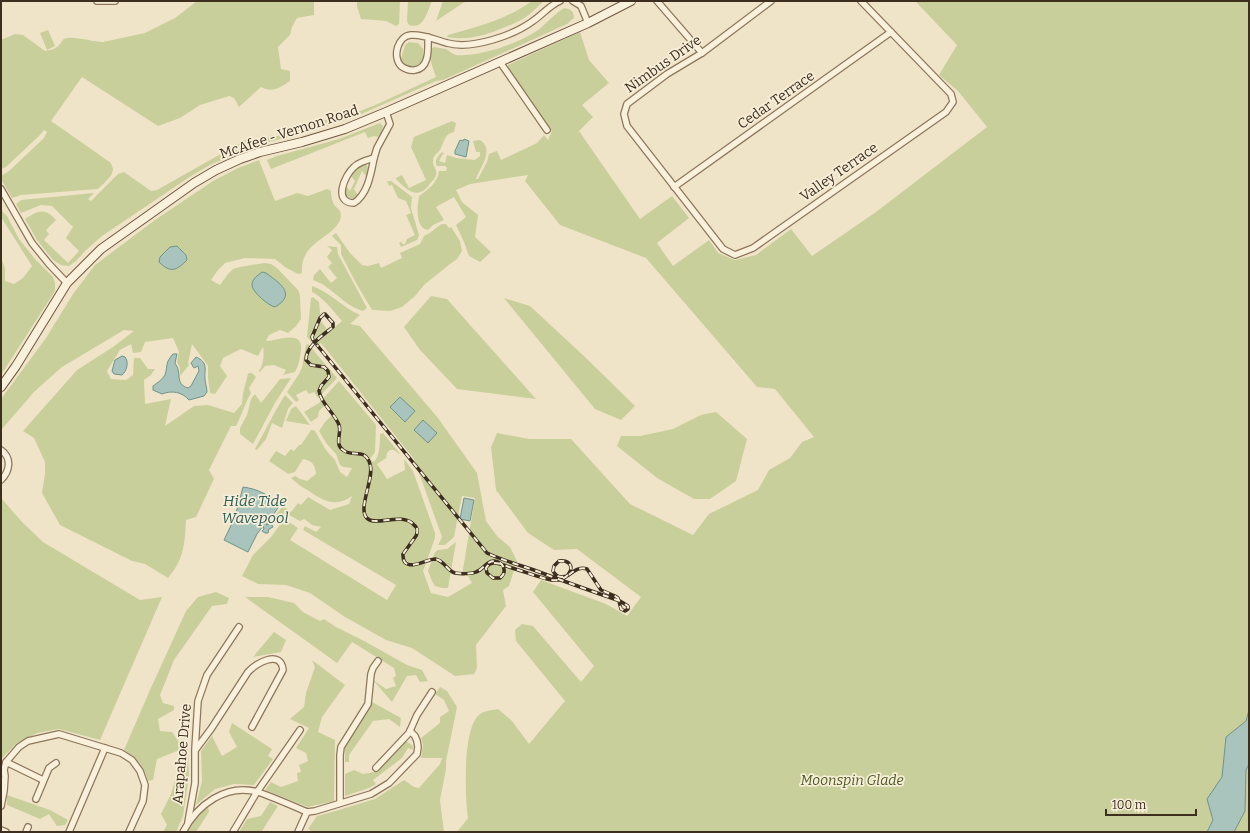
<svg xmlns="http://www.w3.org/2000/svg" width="1250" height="833" font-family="Bitter,serif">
<rect width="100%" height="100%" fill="#f0e4c8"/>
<!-- green -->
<g fill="#c9cf9b" fill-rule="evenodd">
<path d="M197,1H314V15L297,18L292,27L290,35L278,47L281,69L290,71V81C279,88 273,93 261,87L239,107L234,98L229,96L200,105L180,118L158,126L82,77L51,121L111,163C111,165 113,167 113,170C112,177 103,184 98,189L21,195L12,198L1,179V176L9,171L44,138L47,132L44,130L40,135L6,167L1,169V40L15,34L23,35L45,51C51,50 56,49 60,44C61,43 62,40 64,39C71,35 93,42 103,42L145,33L175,18Z"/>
<path d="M357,1H400L399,24L396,26L386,21L361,19L357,6Z"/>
<path d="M408,1H432C427,12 424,30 409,25L407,21Z"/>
<path d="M443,1H468L463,3L436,21Z"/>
<path d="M532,1H544C537,7 531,14 523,19C517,22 511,25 505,27C487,35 468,41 447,37L448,35C478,27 507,19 532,1Z"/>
<path d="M915,1H1249V832H457L468,818C465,798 462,727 480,714C484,711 493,710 498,709L512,721L529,744L565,701L516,641L515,630L522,624L533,626L581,682L594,666L533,592L541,580L606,604L627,616L641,597L577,549L554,550L528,533L496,490L491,447L497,433L529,439H571L630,504L693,535L709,514L758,490L769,470L790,458L802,442L814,437L775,389L757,387L646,258L560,225L525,181L528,175L470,184L456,190L462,202L478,215L475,237L491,252L480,262L469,256L464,242L456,225L466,217L454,197L436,207L444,220L433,225L428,230C415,228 417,206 419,196C428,190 438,182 439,171H446L447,168L445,166H437C434,160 438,156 442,152L444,154L442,155L439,161L445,163L447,155L456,158L475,160L480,156V152H476L473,141L480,140C495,150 480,167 476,179H478L487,162L489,154L497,151L501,160L537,143L544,135L548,140L552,131L508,69V65L580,32L589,60L609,83L582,105L593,117L579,131L640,219L672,196L689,218L657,243L673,266L709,240L718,253L735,260L756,255L791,229L812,256L876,212L987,127L958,91L939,75L957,45Z"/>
<path d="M564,8C571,9 574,11 574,18L567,24L443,80L436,81L357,116L321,128L262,144L261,141L273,135L274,137L338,116L343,118L380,103L436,77C433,68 429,59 430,50L434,47C437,48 442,48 446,49C450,51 452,54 456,55C479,57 520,43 538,30C547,23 554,14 564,8Z"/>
<path d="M48,30L55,46L47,50L40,33Z"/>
<path d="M409,42L418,43L423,49C423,53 424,59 422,62C417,72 405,66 401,59L405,45Z"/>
<path d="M452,121L456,123L454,132C453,132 450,133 449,134C444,137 443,145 440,150C437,154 433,156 433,160C432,166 438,170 436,175C435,179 431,182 429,185C417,201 406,189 396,179V178L402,175L409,188L426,180L411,147L414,137Z"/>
<path d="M380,123L383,126L382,131L378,137L374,136L368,138L365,132L271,169L267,160L277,156L339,139Z"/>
<path d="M251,137L254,146L210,165L191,176L102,236L86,250L76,261L69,266L61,265L53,260L37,240L25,219C38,211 44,207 56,220L46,230L49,234L44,240L68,263L79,251L66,238L73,227L52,206L41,205L21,213L16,204L21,200L94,193L88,199L91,201L118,174L124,172L151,191L157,190Z"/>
<path d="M259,160L275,201L297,193L308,196L327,189L331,191C331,196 332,202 335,206C338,209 341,210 341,216C339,237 299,240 302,273L298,274L285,267L275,259L245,258L225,263L218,270L211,280L220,285L228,274L233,269L240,267L264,263L271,264L277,268L298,290L300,295L301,319L296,326L288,333L280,330L269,335L266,341C278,341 303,329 301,350C300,358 299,365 295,372L283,375L286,370L274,365L265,366L260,372L259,371C264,363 264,355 263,347L258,356L241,349L223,358L220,366L227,376L215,394L210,393L208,378V366L192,344L188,363L189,365L180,376V368L177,362L179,352L173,338L145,342L141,352L133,353L131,344L120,350L107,371L111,379L126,380L133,375L134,358H140L148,369H155L151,375L144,380L145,404L171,399L165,426L194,406L208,405L234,413L242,404L243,393L248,374L249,373H252L256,377L249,388L251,393C245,403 242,415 236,426H231L209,470L214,479L196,517L186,520C185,535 185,551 177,565C175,569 171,574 168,578L145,564L132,561L60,525L42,493L45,474V462L34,438L23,431L77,370L113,347L134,331L124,330L62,367L35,391L1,430V399L46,338L73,294L95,265L155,220L213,181L238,168ZM259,275L285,291C287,298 282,303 275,307L253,283L254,279Z"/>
<path d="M366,164C369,167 368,171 367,175L366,176L362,171L354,189L358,195L354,199H348L345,193V188L347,187L350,191L355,181L351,176V173L358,167Z"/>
<path d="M387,181H391L412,197L411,208L419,235L417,240L401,247L399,243L401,242L403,244H405L407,239L415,235L406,215L411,213L406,201L398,198L392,185L389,186Z"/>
<path d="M1,210L7,216L19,239L35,259L53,277L55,283V291L1,375V258L5,269V281L14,284L23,278L32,266L1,217Z"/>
<path d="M442,224H446L449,228L451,227L460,241L462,251L457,259L450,264L424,285L415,296L402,307L390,311L372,310L356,283L341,254V245L332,236L336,233L350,253L362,265L368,266L379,263L381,268L402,258L400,253L420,244L424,236C431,233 435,228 442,224Z"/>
<path d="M327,246L337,247L338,254L367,308L363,311C348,307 338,295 325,286C322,283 317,282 313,280L314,275L320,269L331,283L337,278L328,267L332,263L327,257L332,250Z"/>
<path d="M312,286C330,292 342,307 360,315L350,324L360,326L438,418L477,473L486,521L497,536L510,547L517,561L509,586L503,590L506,606L476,645L477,668L474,674L455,676L412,648L386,640L345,617L310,593L286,585L258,584L242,576L253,555L272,536L283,520L275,516L283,506L291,512L298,503L301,505L308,497L330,510L349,504L352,496C336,508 323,501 309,491C302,487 296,483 291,478L295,476L300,479L307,481L316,474C315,464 312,461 303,459L295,472L288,474L269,461L276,451L285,456L291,449L294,451L299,445H301L311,430H313L315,431L326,450L335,460L340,472L347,477L352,468L343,467L340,465L336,454L326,443L319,431L325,422L332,415L324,406L319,411L318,417L311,422L304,412L319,403L339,381L376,425L375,452L370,459L374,462C380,455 380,444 380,434L383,433L401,455L394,450H390L387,453L386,458L377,464L387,479L405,470L404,459L413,471L435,533V538L423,571L431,593L448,597L472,583L468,576L462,575L475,498L462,496L454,537L445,545H438L442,537L414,459L321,343L316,346L307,337L311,298L313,297L319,302L321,321L329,332L342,321C334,312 323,297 312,292ZM289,515L300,521L304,519L312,525L321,527L316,532L305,526L303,530L396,585L387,600L290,540L298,528L286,520Z"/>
<path d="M431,296L447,299L536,399L457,389L420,350L404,327Z"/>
<path d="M504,298L530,306L585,357L635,406L621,420L595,409Z"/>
<path d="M308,344L337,378L318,398L314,392L309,394L306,390L296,395L299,400L296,402L287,392L299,374L302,367L306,345Z"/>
<path d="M291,378L275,403L253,444L240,434V428L247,415L251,399L255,394L261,403L280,379Z"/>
<path d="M285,395L293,403L288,409L282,428L272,423L266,439L257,450L255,449L276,410Z"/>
<path d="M296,406L310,425L286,421L291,409Z"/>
<path d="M716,412L747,439L736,481L710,499H694L657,478L617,446L621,436H640L673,429L701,415Z"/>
<path d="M1,498L22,522L43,542L140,600L162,597L100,740L59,729L37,733L17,743L1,759Z"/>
<path d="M456,542L448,588H442L435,586L432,581L428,571L435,552L438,550L447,549Z"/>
<path d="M216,592L229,598L227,604L212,606L174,660L160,695L163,703L174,706V710L158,719L160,731L172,732L183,748L188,749L189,775L183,816L176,832H163L167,825L161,814L171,794L182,757L177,751L157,759L153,780L148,781C143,765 138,759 124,750L150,690L186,611L198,597Z"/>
<path d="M245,597H268L294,603L303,612L320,621L324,619L336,627L366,642L407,665L422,670L428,681L420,682L416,675L407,676L392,702L373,680L386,689L396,686L393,678L396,676L394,668L352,642L337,663Z"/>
<path d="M274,632L286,640L281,652L253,657Z"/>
<path d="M312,660L345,685L322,717L318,732L335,740L334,801L308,807L265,790L271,782L281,787L298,781L297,773L301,772L299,765L308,761L306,753L296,748L309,728L290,719L304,707L306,693L315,667Z"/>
<path d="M440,687L447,691L457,707L446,761V769L440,800L444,832H313L308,829L317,816L332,812L375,799L404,780L414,787L419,788L440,764L442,758H421L423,745L421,738L440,723V717L449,711L444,700L435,694Z"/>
<path d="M372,702L401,718L400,727L389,719L373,721L349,755V762H345V747Z"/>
<path d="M232,723L272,749L268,756L273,759L254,785L234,784L215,789L196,805L202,781L201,751L212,736L222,756L237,747L229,732Z"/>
<path d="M406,741L413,746V750L408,748L402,758L373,780L376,784L369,788L345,796V774L354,770L363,774L374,772Z"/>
<path d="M7,795L50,810L68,820L65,825L57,826L49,814L40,819L7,805Z"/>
<path d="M270,802L278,806L262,831L259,832H239L247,819L261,816Z"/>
<path d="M208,807L209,812L196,832H186L191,823Z"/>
</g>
<!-- water -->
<g fill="#a9c4bc" stroke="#6f938a">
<path d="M464,139L469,141L466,157L455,154V151L460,140L463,141Z"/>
<path d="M177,246L186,255L187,260C177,270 171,274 159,262L160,257L170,247Z"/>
<path d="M262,272L266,273C278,282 298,294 275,307C269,306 252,292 252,285C252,279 258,275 262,272Z"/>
<path d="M173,354H177L175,363C176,365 177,366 178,369C180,377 177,385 188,388L191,386L199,371L198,366L194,368L191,363L196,357C209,363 204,369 205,379C205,383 207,387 207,392L204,396L189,400C182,392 172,390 162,394L153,390V386C157,383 162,380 165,375C168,365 165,363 173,354Z"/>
<path d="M122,356L125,357C129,362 127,371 122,375L114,374L112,371L115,360Z"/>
<path d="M400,397L415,411L405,422L390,407Z"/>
<path d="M423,420L437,433L428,443L414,430Z"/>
<path d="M243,487C258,489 269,495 280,505L266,525L271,523L273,527L269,529L268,533H265L262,531L264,529L263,526L257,534L248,552L224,540L235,517Z"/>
<path d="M464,498L474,500L470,521L460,519Z"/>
<path d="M1249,710V764L1246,770L1245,811L1234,832H1207L1213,820L1207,799L1222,777L1226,737L1246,721Z"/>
</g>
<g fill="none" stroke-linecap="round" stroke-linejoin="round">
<!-- minor casing -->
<g stroke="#8d765c" stroke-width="8">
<g id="minor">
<path d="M97,1H115"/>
<path d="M573,1L581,6L588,23"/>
<path d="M657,1L702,53"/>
<path d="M771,1L702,53L667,74L627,104L624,114L627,126L723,249L735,255L753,248L946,112L953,102L951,94L861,1"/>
<path d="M428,37C428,48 430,68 415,70C410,71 405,69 401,66C392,56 398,36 411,35C424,34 435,40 447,43C461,47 478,44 492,40C506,36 522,29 533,21C542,15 550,5 560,1"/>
<path d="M500,62L547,130"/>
<path d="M374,158C371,173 368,194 354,203C333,203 344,176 354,167C359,162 367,160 374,158Z"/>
<path d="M374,158L377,148L390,124L386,112"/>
<path d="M674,187L891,32"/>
<path d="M1,189L32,243L49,264L67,283"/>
<path d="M1,450C12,458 10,471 1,480"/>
<path d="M196,749L211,729L248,672C256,663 281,649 283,670L252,727"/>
<path d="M6,762L43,780"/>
<path d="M376,768L409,733L417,715L432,692"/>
<path d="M36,799L49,768L56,763"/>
<path d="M340,803V755L341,747L368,704L371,674L373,668L378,661"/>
<path d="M1,806L4,791L5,776L4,770L6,762L19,747L28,741L59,734L121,753L132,760L140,771L145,785L143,801L129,832"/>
<path d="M188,822L195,783V749L198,701L207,675L239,627"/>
<path d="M1,830L6,832"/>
<path d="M26,832L28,827"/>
<path d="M69,832L105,748"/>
<path d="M183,832C197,805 226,783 258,792C275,798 291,805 307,812L315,811L371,794L389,783L417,754L418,747L417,741L415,736L410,731"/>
<path d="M233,832L257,792L300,730"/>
<path d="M298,832L307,812"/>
</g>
</g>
<!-- secondary casing -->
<g stroke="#6f573f" stroke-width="10">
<path id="secondary" d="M1,387L16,366L67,283L101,249L194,183L216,170L240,159L260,152L302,142L345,129L386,112L588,23L631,1"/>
</g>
<!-- minor -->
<use href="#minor" stroke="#faf1dc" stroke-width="5.5"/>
<!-- secondary -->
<use href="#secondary" stroke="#faf1dc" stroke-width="8"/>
<!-- rail casing -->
<g stroke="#3d2e20" stroke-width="3.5">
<path id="rail" d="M313,340L312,337L320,318L324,314H325L333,323V327C323,335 306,346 306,360L311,365L324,367L328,371L329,377L321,386L319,391C321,404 334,412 339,425C342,433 334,444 343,450C352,458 365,447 370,464C375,478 356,511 368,519C377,526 403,512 414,525C418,528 418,531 416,536L403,554C402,575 426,559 435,559C444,560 447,571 455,573C460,574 471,574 476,572C485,569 489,556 500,563C502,564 504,567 504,570C505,574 502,576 500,578H493L487,573L486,568C488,565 490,563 494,563C499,563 504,565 509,567C523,571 537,577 551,580C572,583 579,559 559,561L554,566L553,571C556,577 561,578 567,576C573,572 579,566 587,569L601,590L615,596L618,598L621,609L625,611L628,609V606L620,601C591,591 563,581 534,570C519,565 502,560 487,553L317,345"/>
</g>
<!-- rail -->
<use href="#rail" stroke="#f7eed8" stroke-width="2" stroke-dasharray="6" stroke-linecap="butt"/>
</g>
<g text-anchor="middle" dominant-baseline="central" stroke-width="3.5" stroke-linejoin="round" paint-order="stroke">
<!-- street labels -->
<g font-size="14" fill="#3d2e20" stroke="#f7eed8">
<text transform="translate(663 64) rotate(-35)">Nimbus Drive</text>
<text transform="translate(776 100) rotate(-35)">Cedar Terrace</text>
<text transform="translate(289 132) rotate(-18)">McAfee - Vernon Road</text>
<text transform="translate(839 172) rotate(-35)">Valley Terrace</text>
<text transform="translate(182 754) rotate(-85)">Arapahoe Drive</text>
</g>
<!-- park labels -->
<g font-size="14" font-style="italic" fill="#4d5a26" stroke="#f7eed8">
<text x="852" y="780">Moonspin Glade</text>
</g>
<!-- water labels -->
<g font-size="15" font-style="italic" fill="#2f5d5a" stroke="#f7eed8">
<text x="255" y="501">Hide Tide<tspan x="255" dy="17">Wavepool</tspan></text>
</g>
</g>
<!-- border -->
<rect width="1250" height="833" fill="none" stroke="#3d2e20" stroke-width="4"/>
<!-- scale -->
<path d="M1106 809v6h90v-6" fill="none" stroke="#3d2e20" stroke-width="2"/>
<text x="1112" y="809" font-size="12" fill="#3d2e20" stroke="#f7eed8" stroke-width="3" paint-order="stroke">100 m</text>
</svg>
